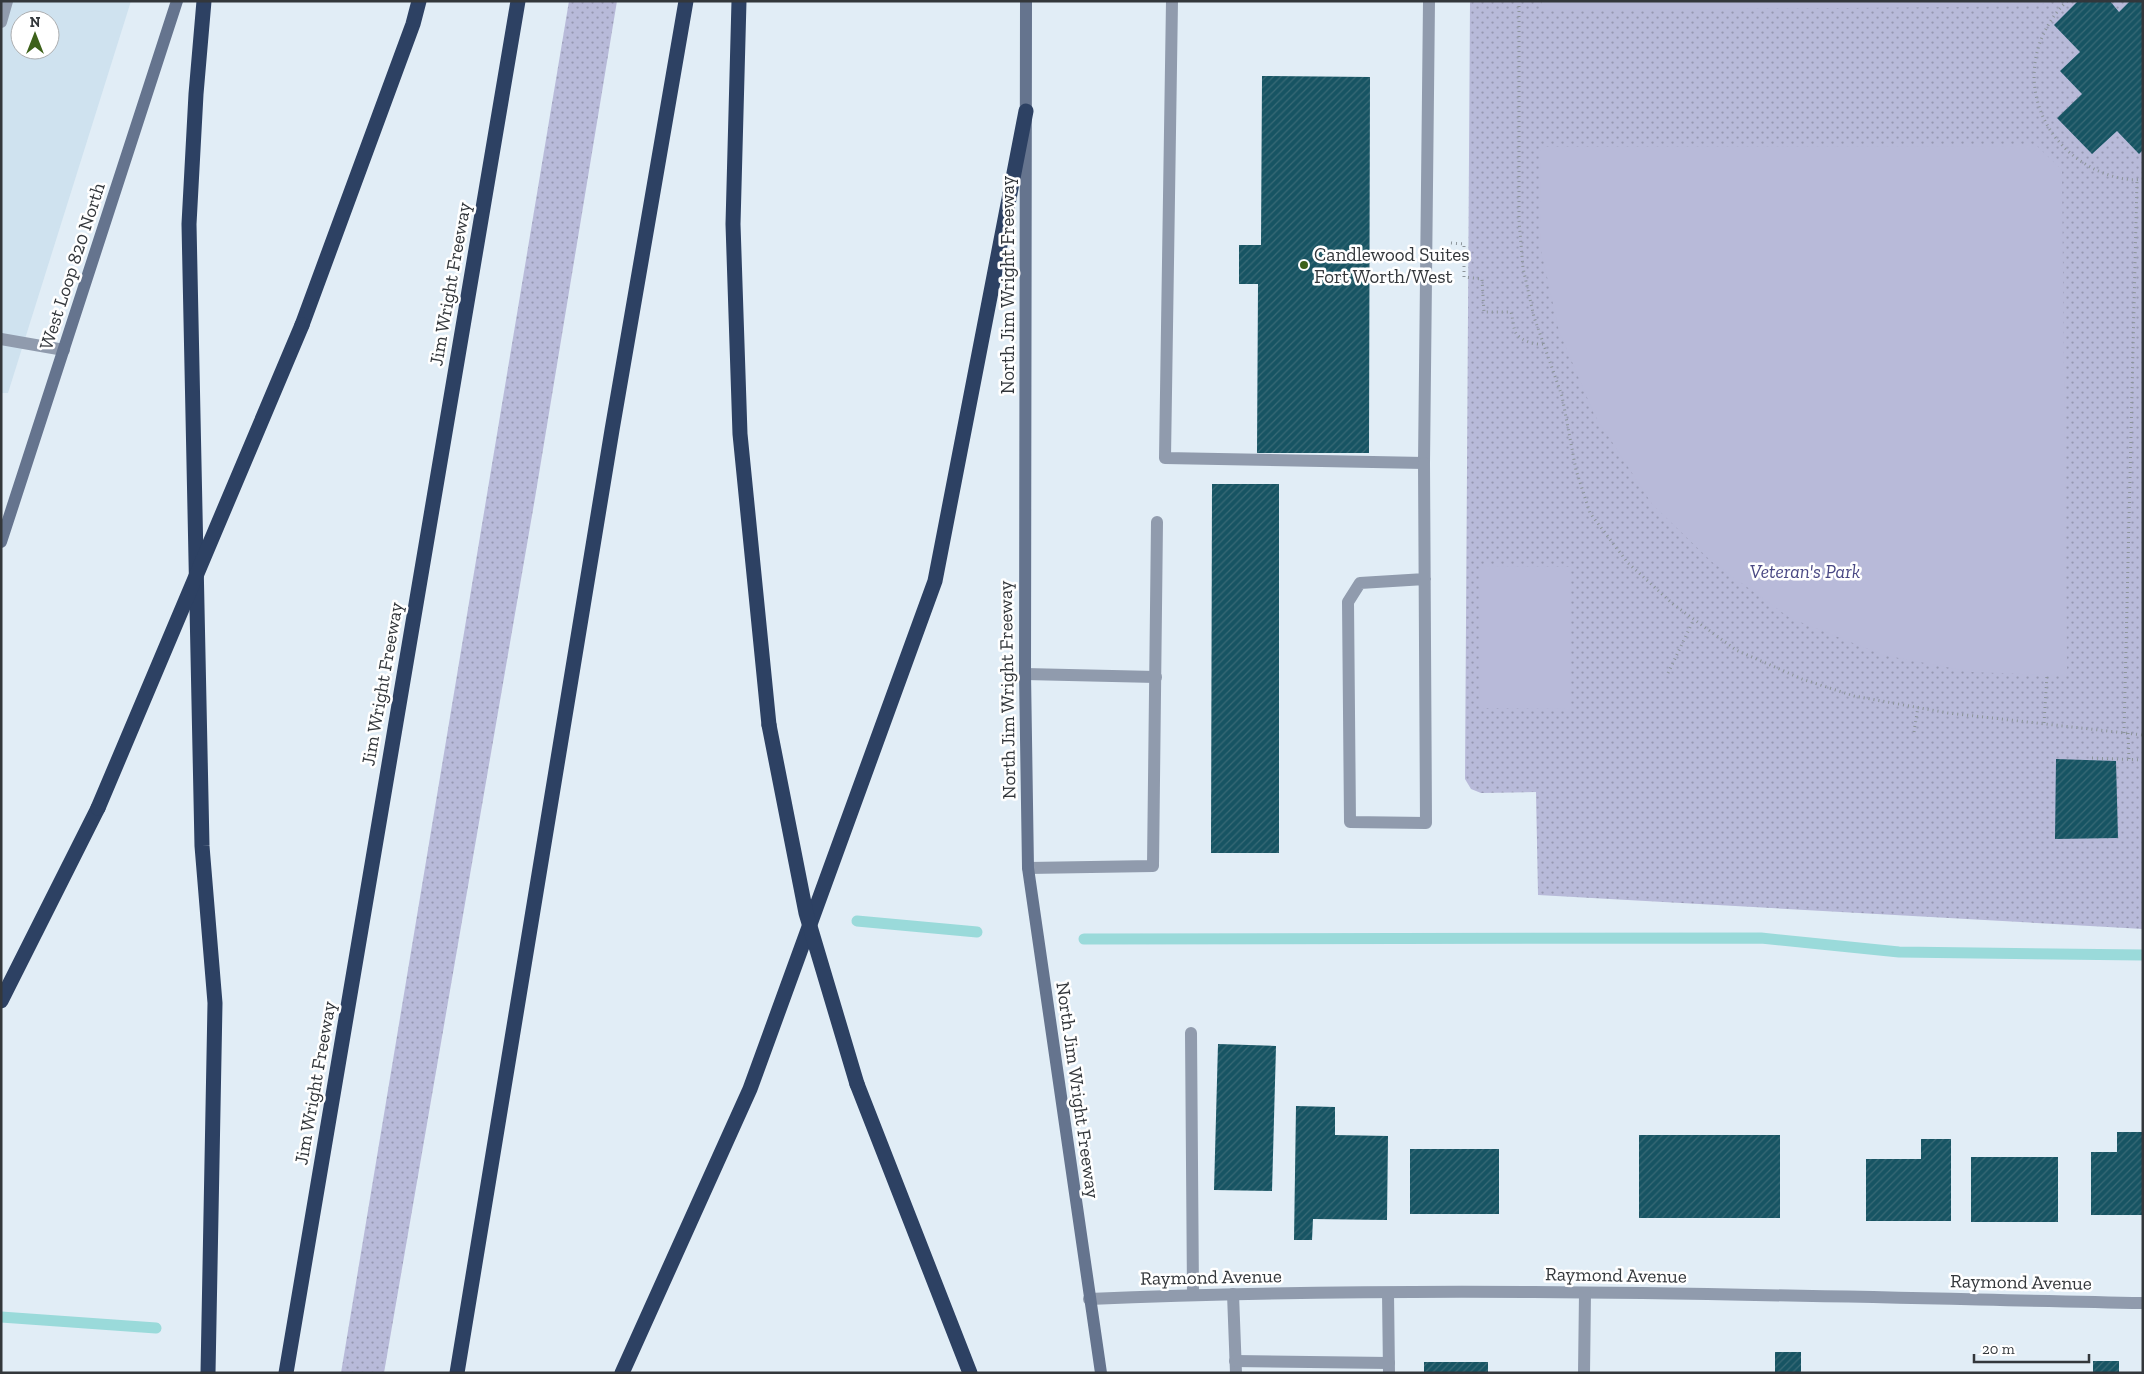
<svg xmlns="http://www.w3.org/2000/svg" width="2144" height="1374" font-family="'Zilla Slab',serif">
<defs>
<pattern id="grass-dots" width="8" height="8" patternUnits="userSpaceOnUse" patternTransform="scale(1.25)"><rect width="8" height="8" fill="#b8bad9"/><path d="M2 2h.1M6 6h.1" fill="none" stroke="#9698b1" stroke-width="1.8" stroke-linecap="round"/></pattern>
<pattern id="building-hatch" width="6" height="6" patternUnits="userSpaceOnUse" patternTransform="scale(1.25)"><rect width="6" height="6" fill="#175463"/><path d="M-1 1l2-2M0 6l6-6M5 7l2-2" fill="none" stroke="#396a76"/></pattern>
</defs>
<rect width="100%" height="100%" fill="#e1edf6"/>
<!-- built -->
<path fill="#cfe2ef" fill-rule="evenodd" d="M1,1H131L8,393H1ZM20,20H50V50H20Z"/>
<!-- grass -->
<g fill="url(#grass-dots)">
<path d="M569,1H617L535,498L384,1373H341Z"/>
<path d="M1470,1H2143V929L1538,895L1536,792L1481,793L1471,789L1465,779Z"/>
</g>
<!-- garden -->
<g fill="#b8bad9">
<path d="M1542,1H2046L2040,6L1542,11Z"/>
<path d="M2037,146L2062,170L2067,676L1972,672L1883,655L1790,618L1712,562L1652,504L1594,414L1559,331L1541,250L1540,147Z"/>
<path d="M1479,566L1570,567V709L1480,708Z"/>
</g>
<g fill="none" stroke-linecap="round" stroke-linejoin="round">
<!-- stream -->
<g stroke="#9adada" stroke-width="11">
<path d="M857,921L977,932"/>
<path d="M1084,939L1761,938L1899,952L2143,955"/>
<path d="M1,1317L156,1328"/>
</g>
</g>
<!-- building -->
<g fill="url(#building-hatch)">
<path d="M2078,1H2110L2119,12L2130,1H2143V150L2139,154L2117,131L2092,154L2057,118L2082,94L2060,71L2080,52L2054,25Z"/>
<path d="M1262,76L1370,77L1369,453H1257L1258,284H1239V245H1261Z"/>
<path d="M1212,484H1279V853H1211Z"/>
<path d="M2056,759L2116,761L2118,838L2055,839Z"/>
<path d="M1218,1044L1276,1046L1272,1191L1214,1190Z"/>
<path d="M1296,1106L1335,1107V1135L1388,1136L1387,1220L1313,1219L1312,1240H1294Z"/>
<path d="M2117,1132H2143V1215H2091V1152H2117Z"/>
<rect x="1639" y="1135" width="141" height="83"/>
<path d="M1921,1139H1951V1221H1866V1159H1921Z"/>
<rect x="1410" y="1149" width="89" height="65"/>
<rect x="1971" y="1157" width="87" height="65"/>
<rect x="1775" y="1352" width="26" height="21"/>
<rect x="2093" y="1361" width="26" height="12"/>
<rect x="1424" y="1362" width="64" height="11"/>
</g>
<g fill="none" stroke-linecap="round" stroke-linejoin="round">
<!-- path -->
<g stroke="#8c949a" stroke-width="3" stroke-dasharray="1 4" stroke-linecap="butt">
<path d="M1519,1V221L1523,268L1534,317L1562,396L1576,470L1590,513L1628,563L1673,604L1736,650L1802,679L1854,696L1948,713L2143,735"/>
<path d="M2067,1C2014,53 2027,133 2092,168C2106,175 2126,182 2143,179"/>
<path d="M1451,243L1464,244V277L1482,279L1484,312H1511C1513,318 1513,328 1516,333C1521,341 1535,345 1543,344"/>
<path d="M1668,673L1694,619"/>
<path d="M2044,723L2047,675"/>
<path d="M1914,732L1918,707"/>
<path d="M2124,733L2137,180"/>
<path d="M2128,733L2129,760"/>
<path d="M2092,758L2143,760"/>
</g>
<!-- service -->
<g stroke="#909bad" stroke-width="12">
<path d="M1172,1L1165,458L1424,463L1429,1"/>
<path d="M1,22L7,1"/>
<path d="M1,339L64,350"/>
<path d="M1424,463L1426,823L1350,822L1348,602L1360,583L1425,579"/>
<path d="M1025,674L1156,677"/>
<path d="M1028,868L1153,866L1157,522"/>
<path d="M1191,1033L1193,1294"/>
<path d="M1388,1293L1389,1373"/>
<path d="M1233,1294L1236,1373"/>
<path d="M1235,1361L1389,1363"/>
</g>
<!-- minor -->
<g stroke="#909bad" stroke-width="12">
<path d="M1089,1299C1440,1284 1792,1296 2143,1303"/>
<path d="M1584,1373L1585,1293"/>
</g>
<!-- secondary -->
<g stroke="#65748e" stroke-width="12">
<path d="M1026,1L1025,674L1028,868L1101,1373"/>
<path d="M1,542L177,1"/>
</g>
<!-- motorway -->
<g stroke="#2d4163" stroke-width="15">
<path d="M204,1L196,94L189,224L202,846L215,1003L208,1373"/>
<path d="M739,1L733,224L740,434L769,725"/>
<path d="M302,325L413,24L419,1"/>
<path d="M1,1001L98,808"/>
<path d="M857,1084L970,1373"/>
<path d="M286,1373L518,1"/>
<path d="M457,1373L612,430L686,1"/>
<path d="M622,1373L750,1089L935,581L1026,111"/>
</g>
<!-- motorway-bridge -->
<g stroke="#2d4163" stroke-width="15">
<path d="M769,725L806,913L857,1084"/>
<path d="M98,808L302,325"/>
</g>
</g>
<!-- markers -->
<circle fill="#3d611a" stroke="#fff" stroke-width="2" cx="1304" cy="265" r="5"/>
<g text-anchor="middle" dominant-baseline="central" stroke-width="5" stroke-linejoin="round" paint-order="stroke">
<!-- poi labels -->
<g font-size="19" fill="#33373b" stroke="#fff" text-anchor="start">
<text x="1314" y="254">Candlewood Suites<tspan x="1314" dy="22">Fort Worth/West</tspan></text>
</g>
<!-- street labels -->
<g font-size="19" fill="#33373b" stroke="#fff">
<text transform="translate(72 266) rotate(-72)">West Loop 820 North</text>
<text transform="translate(450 284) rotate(-80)">Jim Wright Freeway</text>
<text transform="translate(1007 285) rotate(-90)">North Jim Wright Freeway</text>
<text transform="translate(382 684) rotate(-80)">Jim Wright Freeway</text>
<text transform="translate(1007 690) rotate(-91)">North Jim Wright Freeway</text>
<text transform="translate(315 1083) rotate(-80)">Jim Wright Freeway</text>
<text transform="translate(1078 1090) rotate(82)">North Jim Wright Freeway</text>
<text transform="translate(1616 1275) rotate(1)">Raymond Avenue</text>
<text transform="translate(1211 1277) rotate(-1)">Raymond Avenue</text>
<text transform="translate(2021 1282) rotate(1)">Raymond Avenue</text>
</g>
<!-- park labels -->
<g font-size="19" font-style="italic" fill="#494883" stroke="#fff">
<text x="1805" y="571">Veteran's Park</text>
</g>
</g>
<!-- border -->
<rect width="2144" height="1374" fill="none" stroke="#33373b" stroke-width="5"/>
<!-- north arrow -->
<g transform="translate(35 35)"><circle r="24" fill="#ffffff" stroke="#adafb1"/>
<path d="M0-4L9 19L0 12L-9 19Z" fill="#3d611a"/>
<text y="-8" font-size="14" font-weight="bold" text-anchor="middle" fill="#33373b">N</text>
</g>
<!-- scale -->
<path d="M1974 1354v8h115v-8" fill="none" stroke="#33373b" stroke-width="2.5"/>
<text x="1982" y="1354" font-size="15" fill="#33373b" stroke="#ffffff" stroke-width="4" paint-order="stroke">20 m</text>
</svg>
